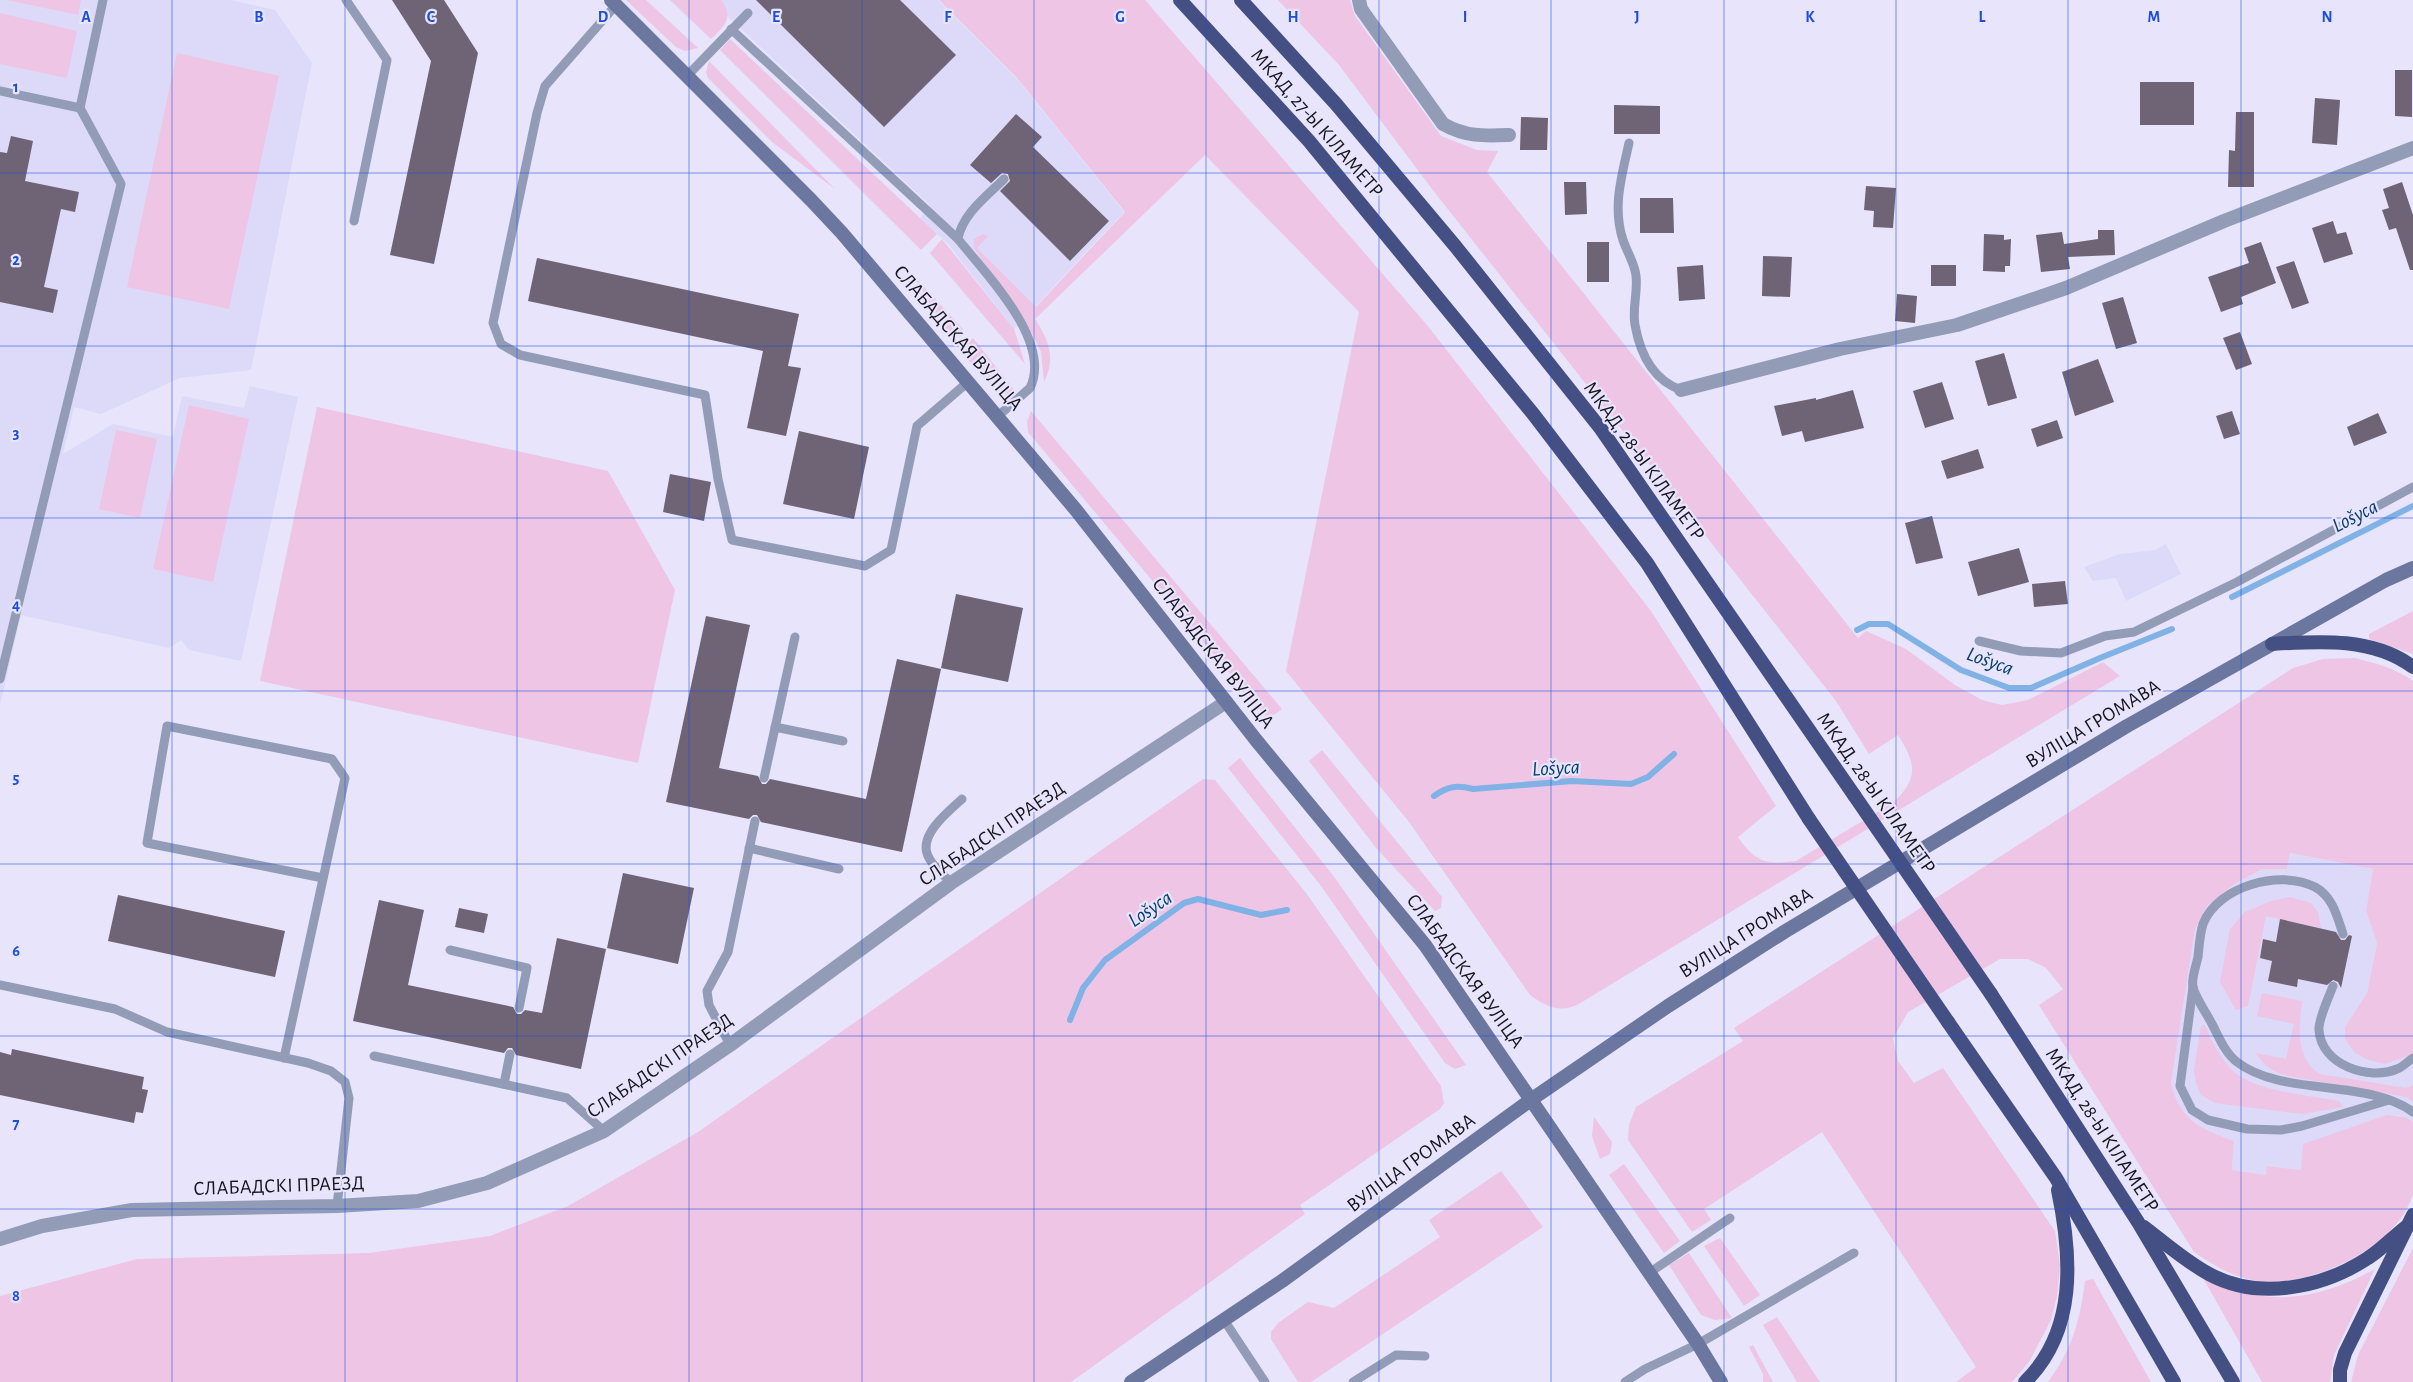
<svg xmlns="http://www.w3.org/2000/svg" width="2413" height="1382" font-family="'Alegreya Sans',sans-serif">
<rect width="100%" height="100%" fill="#e7e4fc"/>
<!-- built -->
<g fill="#ddd9f8">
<path d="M0,0H231L275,10L312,63L251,370L180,378L101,414L74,407L63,454L113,424L173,437L182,396L244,408L250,386L298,397L241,661L189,650L181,640L169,648L21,615L0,705Z"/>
<path d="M710,0H938L1017,79L1124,212L1014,329L949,245L920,218L930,205Z"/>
<path d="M2166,544L2181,574L2126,601L2116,578L2093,581L2084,567L2120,554L2155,550Z"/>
<path d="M2290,853L2373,869L2366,911L2377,943L2367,993L2345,1027L2413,1054V1122L2397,1115L2301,1170L2268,1166L2267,1175L2232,1170L2234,1141L2211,1133L2189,1118L2175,1101L2171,1083L2195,929L2207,906L2233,885L2262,869H2287Z"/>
</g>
<!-- green -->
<g fill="#eec5e5">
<path d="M7,0H81L78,15Z"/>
<path d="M626,0H646L698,48L685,51L676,47Z"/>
<path d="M670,0H721C734,17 725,26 711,39Z"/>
<path d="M939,0H1145L1427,325L1651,611L1776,806L1738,837C1755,862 1766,865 1796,861L1894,802C1919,777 1916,764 1898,735L1869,754L1836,701L1432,189L1339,65L1278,0H1350L1355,16L1441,136L1477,150L1498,151L1487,172L1858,638L1866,631L1906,649L1955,685L1982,700L2002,705L2028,700L2103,662L2120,676L1577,1005C1559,1013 1545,1006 1530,995L1409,822L1286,671L1359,312L1205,155L1035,319C1049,340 1056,359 1044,382L1041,352L1032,334L974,248V239L983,234L988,236L977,248L1036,307L1125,212L1017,78Z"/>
<path d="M0,13L77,31L67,78L0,64Z"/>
<path d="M730,39L937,234L921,250L720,50Z"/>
<path d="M177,53L279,76L229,309L127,287Z"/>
<path d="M709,61L835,189L772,142L708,78L706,72Z"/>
<path d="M942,239L1014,329L1025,364L930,253Z"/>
<path d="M913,275L963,329L951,339Z"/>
<path d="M973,338L1015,391L1009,395L998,393L959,350Z"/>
<path d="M189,405L249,419L213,582L153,569Z"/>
<path d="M317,407L608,471L675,590L638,763L260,681Z"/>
<path d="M1031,411L1282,709L1268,719L1028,432L1027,422Z"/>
<path d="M116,430L157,439L140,518L99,509Z"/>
<path d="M2413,611V654L2369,639V634Z"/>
<path d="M2355,658C2375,663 2395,668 2413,681V1054L2385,1064L2366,1059L2354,1052L2345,1039V1027L2367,993L2377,943L2366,911L2373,869L2290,853L2287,869H2262L2233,885L2207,906L2195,929L2171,1083C2179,1119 2200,1129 2234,1141L2232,1170L2266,1175L2267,1166L2301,1170L2303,1144L2387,1115L2405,1117L2413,1122C2413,1138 2413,1181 2413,1194C2398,1245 2323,1280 2275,1282C2245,1283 2218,1269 2194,1252L2039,1005L2063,989L2046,968L2028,959H2000L1908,1012L1893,1038L1898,1061L1914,1083L1943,1068L2055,1231L2060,1266L2057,1296L2051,1320L2029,1362L2012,1382H1956L1976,1367L1822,1132L1704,1209L1711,1220L1692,1232L1628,1140L1629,1125L1636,1107L1743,1041L1734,1028L2293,668L2323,659Z"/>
<path d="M1322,750L1442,897L1441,908L1435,911L1377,849L1309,761Z"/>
<path d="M1240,758L1335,878L1466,1065L1455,1069L1445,1063L1321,886L1228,768Z"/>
<path d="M1203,779L1215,780L1306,893L1441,1086L1444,1103L1440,1109L1300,1205L1305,1214L1071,1382H0V1296L137,1259L369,1253L490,1236L568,1206L698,1132Z"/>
<path d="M2290,897L2311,903L2318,912L2321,928L2266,916L2248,1006L2236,1010L2220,982L2230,929L2245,912L2271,901Z"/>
<path d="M2262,993L2302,1001C2299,1027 2295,1058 2320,1074L2406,1088L2413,1085V1102L2406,1097L2287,1076C2273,1071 2264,1067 2256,1053L2286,1059L2294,1024L2257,1016Z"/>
<path d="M2205,1025C2211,1041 2221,1059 2233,1071C2256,1092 2309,1095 2339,1101L2343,1107L2303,1114L2215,1103L2201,1095L2196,1083L2194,1070L2201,1026Z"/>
<path d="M1594,1117L1612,1142L1610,1154L1600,1159L1592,1136Z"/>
<path d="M1624,1164L1680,1241L1664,1253L1609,1175Z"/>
<path d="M1501,1171L1543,1227L1311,1382H1298L1271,1339V1332L1278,1323L1308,1302L1334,1308L1440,1237L1429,1220Z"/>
<path d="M1720,1238L1760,1295L1744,1306L1704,1246Z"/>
<path d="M2413,1248V1382H2351L2358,1355Z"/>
<path d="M1689,1253L1732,1318L1715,1320L1701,1315L1669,1265Z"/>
<path d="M2375,1269L2334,1355L2330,1382H2262L2203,1278C2265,1308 2317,1301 2375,1269Z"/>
<path d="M2093,1279L2151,1382H2048C2072,1350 2080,1321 2085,1281Z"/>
<path d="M1777,1317L1820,1382H1797L1763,1325Z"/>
<path d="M1753,1345L1773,1382H1763V1374L1749,1347Z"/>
</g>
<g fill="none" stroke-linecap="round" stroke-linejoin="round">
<!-- stream -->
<g stroke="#81b2e6" stroke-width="6">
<path d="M2232,597L2413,506"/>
<path d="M1857,630L1869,624H1888L1961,670L2009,688H2031L2100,658L2172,629"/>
<path d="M1434,796C1448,786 1457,785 1473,789L1572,781L1631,784L1648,777L1674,754"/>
<path d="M1070,1020L1083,988L1105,960L1184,903L1198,899L1261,915L1287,910"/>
</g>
</g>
<!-- building -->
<g fill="#6f6376">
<path d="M392,0H444L478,53L434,264L390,255L431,61Z"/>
<path d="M756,0H900L956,55L884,127Z"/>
<path d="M2395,70H2412V117L2395,116Z"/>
<rect x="2140" y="82" width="54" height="43"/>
<path d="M2315,98L2340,100L2337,145L2312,143Z"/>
<path d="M1614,105L1660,106V134H1614Z"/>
<path d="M2236,112H2254V187H2228L2229,150L2235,151Z"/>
<path d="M1016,114L1042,137L1033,147L1109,221L1070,261L1000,191L1010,181L1008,174L1002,173L991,183L970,165Z"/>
<path d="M1521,117L1548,118L1547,150H1520Z"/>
<path d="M11,136L33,141L25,181L79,192L75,212L61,209L44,287L58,290L53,313L0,302V152L7,153Z"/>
<path d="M1564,182H1586L1587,214L1565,215Z"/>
<path d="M2402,182L2413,215V270H2410L2396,228L2389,230L2382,210L2389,208L2383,189Z"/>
<path d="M1866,186L1896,188L1893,228L1873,227L1874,211L1864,210Z"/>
<path d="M1640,198H1673L1674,233H1640Z"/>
<path d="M2333,221L2337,234L2346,232L2353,254L2324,263L2312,228Z"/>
<path d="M2098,230H2114L2115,255L2068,257L2070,269L2041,272L2036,235L2062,232L2064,244L2098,239Z"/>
<path d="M1984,234L2004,235V240L2011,239L2010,266H2005V272L1983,271Z"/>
<rect x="1587" y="242" width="22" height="40"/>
<path d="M2261,242L2276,283L2241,297L2243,304L2221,312L2208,277L2249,263L2244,248Z"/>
<path d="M1763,256L1792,257L1790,297L1762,296Z"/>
<path d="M537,258L799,314L788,366L801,368L786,436L747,428L763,351L528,301Z"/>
<path d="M2294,261L2309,303L2292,309L2276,267Z"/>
<path d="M1703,265L1705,299L1679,301L1677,267Z"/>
<rect x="1931" y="265" width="25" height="21"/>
<path d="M1897,294L1917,296L1915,323L1895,321Z"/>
<path d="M2123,297L2137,343L2116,349L2102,303Z"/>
<path d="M2240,332L2252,364L2236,370L2223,338Z"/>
<path d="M2004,353L2017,398L1988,406L1975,361Z"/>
<path d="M2098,359L2114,402L2075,416L2062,372Z"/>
<path d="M1942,382L1954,419L1925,428L1913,391Z"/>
<path d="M1853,390L1864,428L1805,442L1802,431L1782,436L1774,406L1816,398V400Z"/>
<path d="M2232,411L2240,434L2224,439L2216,416Z"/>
<path d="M2378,413L2387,433L2354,446L2347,427Z"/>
<path d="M2057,420L2063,438L2037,447L2031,429Z"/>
<path d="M799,431L869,447L854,519L783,504Z"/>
<path d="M1978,449L1984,468L1947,479L1941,461Z"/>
<path d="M670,474L711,482L704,521L663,512Z"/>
<path d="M1932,516L1943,558L1916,564L1905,523Z"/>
<path d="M2019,548L2029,582L1978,596L1968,562Z"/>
<path d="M2065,581L2068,604L2034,607L2032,584Z"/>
<path d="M956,594L1023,608L1008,682L941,668Z"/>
<path d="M706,616L750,625L719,768L758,776L762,784H766L770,779L866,799L897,659L941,669L902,852L761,822L757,815H753L749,819L666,802Z"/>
<path d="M623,873L694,888L678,964L607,948Z"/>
<path d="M118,895L285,931L275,977L108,941Z"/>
<path d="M379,900L424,910L408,985L513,1007L517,1014H521L525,1010L542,1013L557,938L606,949L581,1069L516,1055L512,1048H508L504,1053L353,1021Z"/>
<path d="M459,908L488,914L484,933L455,927Z"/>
<path d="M2280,919L2336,932L2341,940H2345L2349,935L2352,936L2341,988L2338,982L2333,980L2327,985L2298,979L2297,987L2268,981L2272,961L2260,958L2263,939L2276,942Z"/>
<path d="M12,1049L144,1077L142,1089L148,1090L143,1113L136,1112L134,1123L0,1095V1052L11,1055Z"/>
</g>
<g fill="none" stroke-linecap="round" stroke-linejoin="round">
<!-- service -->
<g stroke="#939cb7" stroke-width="9">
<path d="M346,0L387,60L354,221"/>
<path d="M616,5L545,86L537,113L493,323L501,344L520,355L705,395L718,479L732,540L865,566L891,550L917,426L968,382"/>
<path d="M731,29L958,239"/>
<path d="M687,76L748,13"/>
<path d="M0,91L80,108"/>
<path d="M1629,143C1622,175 1612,207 1623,240C1627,252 1635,264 1636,276C1638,292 1632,309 1635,325C1640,353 1653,380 1681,390"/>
<path d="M998,416L1030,388C1053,341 985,273 958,239C962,214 987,196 1004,179"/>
<path d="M1979,641L2021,651L2061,653L2105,636L2134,632L2237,582L2413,487"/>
<path d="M0,679L121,184L80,108L103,0"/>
<path d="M775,727L843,741"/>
<path d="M764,778L795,637"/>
<path d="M749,848L839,869"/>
<path d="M951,883C944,875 932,866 928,856C918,835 949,811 962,799"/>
<path d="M2343,934C2337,916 2333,897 2315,887C2280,869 2218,886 2203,924C2200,933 2199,947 2198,957C2196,966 2191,979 2193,987C2195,997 2207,1014 2212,1024C2219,1037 2225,1053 2237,1062C2282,1097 2366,1078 2413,1112"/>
<path d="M450,950L527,968L519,1008"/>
<path d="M0,985L115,1009L167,1032L308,1063L331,1071L345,1082L349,1098L337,1206"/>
<path d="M2333,986C2329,997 2318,1020 2319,1030C2321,1065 2369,1081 2397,1069C2403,1067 2408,1061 2413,1058"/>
<path d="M2193,987L2180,1086L2192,1110L2208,1120L2247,1129L2281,1130L2302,1126L2389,1100"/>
<path d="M730,1045L709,1005L707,991L728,952L755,821"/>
<path d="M374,1056L567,1098L604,1131"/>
<path d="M284,1058L345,778L332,759L167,726L147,843L323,878"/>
<path d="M504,1084L510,1054"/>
<path d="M1649,1273L1730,1218"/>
<path d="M1224,1320L1265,1382"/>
<path d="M1353,1382L1396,1355L1425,1356"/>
<path d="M1625,1382L1645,1369L1698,1344L1854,1253"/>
</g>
<!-- minor -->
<g stroke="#939cb7" stroke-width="14">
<path d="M1359,0L1361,9L1443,124C1466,137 1484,136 1509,135"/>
<path d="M1681,390L1840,349L1957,325L2066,288L2224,221L2413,148"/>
</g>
<!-- tertiary -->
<path stroke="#939cb7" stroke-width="14" d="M0,1239L42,1226L132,1210L337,1206L418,1201L487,1183L604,1131L730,1045L951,883L1226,702"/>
<!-- secondary -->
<g stroke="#6b779e" stroke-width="14">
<path d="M611,0L811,200L842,233L1076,510L1256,740L1425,945L1698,1344L1721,1382"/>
<path d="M1131,1382L1282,1281L1532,1099L1668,1006L1784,932L2127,726L2386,580L2413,568"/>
</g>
<!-- trunk -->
<g stroke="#445083" stroke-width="14">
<path d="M1180,0L1309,141L1534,415L1647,563L1809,819"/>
<path d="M1241,0L1336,104L1456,247L1601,429L1854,795"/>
<path d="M2272,644C2319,641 2373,637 2413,667"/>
<path d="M1991,994L2138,1222L2233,1382"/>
<path d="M1948,1022L2056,1178L2174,1382"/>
<path d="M2144,1227C2165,1243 2185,1261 2209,1274C2259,1301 2322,1288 2368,1258C2381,1250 2393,1237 2406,1227"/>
<path d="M2025,1382C2077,1331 2072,1257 2058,1190"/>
<path d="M2340,1382V1370L2345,1353L2413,1215"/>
</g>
<!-- trunk-bridge -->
<g stroke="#445083" stroke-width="14">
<path d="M1854,795L1991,994"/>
<path d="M1809,819L1948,1022"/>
</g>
</g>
<!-- grid -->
<path fill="none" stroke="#1d4ed8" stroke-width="1" stroke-opacity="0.55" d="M172,0V1382M345,0V1382M517,0V1382M689,0V1382M862,0V1382M1034,0V1382M1206,0V1382M1379,0V1382M1551,0V1382M1724,0V1382M1896,0V1382M2068,0V1382M2241,0V1382M0,173H2413M0,346H2413M0,518H2413M0,691H2413M0,864H2413M0,1036H2413M0,1209H2413"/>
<g text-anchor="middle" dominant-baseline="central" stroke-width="4.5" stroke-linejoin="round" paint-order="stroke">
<!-- street labels -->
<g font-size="20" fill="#16151d" stroke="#e7e4fc">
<text transform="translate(1317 123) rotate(49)">МКАД, 27-Ы КІЛАМЕТР</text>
<text transform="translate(958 338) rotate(49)">СЛАБАДСКАЯ ВУЛІЦА</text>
<text transform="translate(1644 461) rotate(54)">МКАД, 28-Ы КІЛАМЕТР</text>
<text transform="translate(1213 653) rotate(52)">СЛАБАДСКАЯ ВУЛІЦА</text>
<text transform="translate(2093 724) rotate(-31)">ВУЛІЦА ГРОМАВА</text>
<text transform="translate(1876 793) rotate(55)">МКАД, 28-Ы КІЛАМЕТР</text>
<text transform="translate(992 834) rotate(-34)">СЛАБАДСКІ ПРАЕЗД</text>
<text transform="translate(1746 933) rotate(-32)">ВУЛІЦА ГРОМАВА</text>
<text transform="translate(1465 971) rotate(54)">СЛАБАДСКАЯ ВУЛІЦА</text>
<text transform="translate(660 1066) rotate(-34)">СЛАБАДСКІ ПРАЕЗД</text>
<text transform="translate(2102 1130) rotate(57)">МКАД, 28-Ы КІЛАМЕТР</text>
<text transform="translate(1411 1163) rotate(-36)">ВУЛІЦА ГРОМАВА</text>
<text transform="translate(279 1186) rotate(-2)">СЛАБАДСКІ ПРАЕЗД</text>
</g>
<!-- water labels -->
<g font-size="21" font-style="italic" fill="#053e6d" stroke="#e7e4fc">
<text transform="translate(2355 516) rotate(-27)">Lošyca</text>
<text transform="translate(1990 661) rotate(20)">Lošyca</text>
<text transform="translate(1556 768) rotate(-3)">Lošyca</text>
<text transform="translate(1150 909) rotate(-34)">Lošyca</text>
</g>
</g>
<g font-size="16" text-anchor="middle" font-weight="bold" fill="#1d4ed8" stroke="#e7e4fc" stroke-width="4.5" stroke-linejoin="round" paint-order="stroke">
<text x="86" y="22">A</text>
<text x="259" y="22">B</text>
<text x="431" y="22">C</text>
<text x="603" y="22">D</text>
<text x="776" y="22">E</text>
<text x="948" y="22">F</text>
<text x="1120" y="22">G</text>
<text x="1293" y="22">H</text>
<text x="1465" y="22">I</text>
<text x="1637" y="22">J</text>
<text x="1810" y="22">K</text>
<text x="1982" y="22">L</text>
<text x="2154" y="22">M</text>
<text x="2327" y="22">N</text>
<text x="16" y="92">1</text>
<text x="16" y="265">2</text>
<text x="16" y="438">3</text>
<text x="16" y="610">4</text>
<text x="16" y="783">5</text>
<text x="16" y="956">6</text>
<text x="16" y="1129">7</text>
<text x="16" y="1301">8</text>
</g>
</svg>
